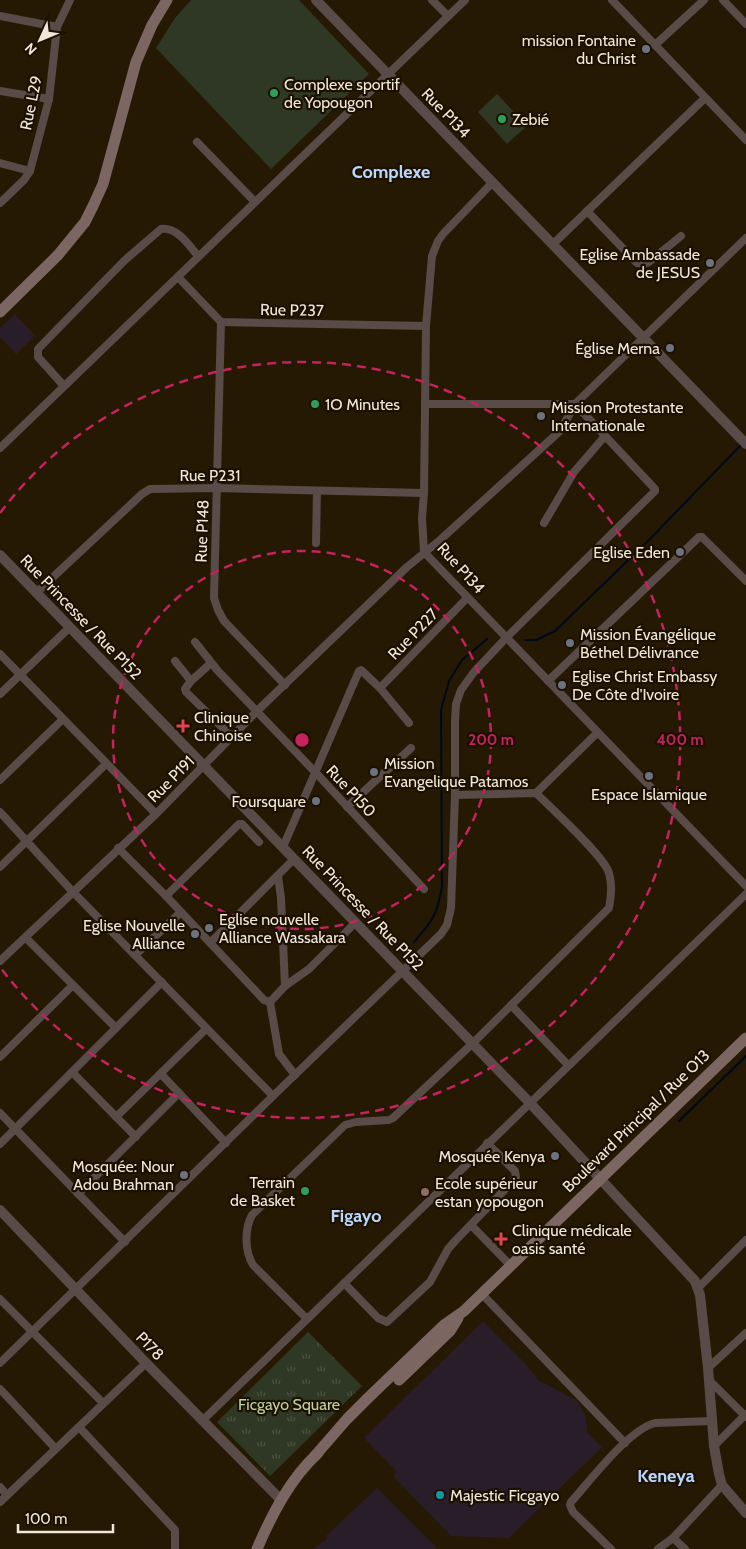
<svg xmlns="http://www.w3.org/2000/svg" width="746" height="1549" font-family="Cabin,sans-serif">
<defs>
<pattern id="park-tufts" width="24" height="20" patternUnits="userSpaceOnUse" patternTransform="scale(1.25)"><rect width="24" height="20" fill="#2f3725"/><path d="M3 7l-1-3M5 7V3M7 7l1-3M15 17l-1-3M17 17v-4M19 17l1-3" fill="none" stroke="#4d5444"/></pattern>
</defs>
<rect width="100%" height="100%" fill="#251903"/>
<!-- commercial -->
<g fill="#2a1d2a">
<path d="M15,314L35,336L16,354L0,337V328Z"/>
<path d="M483,1321L525,1363L538,1380L576,1400L586,1416L587,1432L602,1447L509,1538L451,1536L394,1477L396,1471L364,1438Z"/>
<path d="M377,1488L435,1546L436,1549H313L327,1539L326,1536Z"/>
</g>
<!-- grass -->
<g fill="#2f3725">
<path d="M191,0H299L369,74L271,169L156,48L175,18Z"/>
<path d="M497,94L527,126L507,144L478,112Z"/>
</g>
<!-- park -->
<path fill="url(#park-tufts)" d="M308,1332L362,1386L270,1476L217,1422Z"/>
<g fill="none" stroke-linecap="round" stroke-linejoin="round">
<!-- stream -->
<g stroke="#00081b" stroke-width="2">
<path d="M525,640H536L555,631L646,543L741,445"/>
<path d="M414,942C433,921 437,914 442,887L441,710L449,681L462,660L487,639"/>
<path d="M679,1121L746,1056"/>
</g>
<!-- minor -->
<g stroke="#584b48" stroke-width="8">
<path d="M432,0L448,16"/>
<path d="M612,0L746,140"/>
<path d="M723,0L746,24"/>
<path d="M0,16L57,27"/>
<path d="M655,45L704,0"/>
<path d="M0,91L49,99"/>
<path d="M197,142L255,202"/>
<path d="M0,163L30,171"/>
<path d="M492,183L443,234L438,241L432,256L426,326L424,493L422,518L424,552L746,886"/>
<path d="M0,203L24,180L30,171L49,99L57,27L70,0"/>
<path d="M587,211L637,263L644,264L649,262L681,236"/>
<path d="M553,244L705,98"/>
<path d="M178,277L221,322L426,326"/>
<path d="M221,322L214,598L218,610L224,621L285,685"/>
<path d="M64,386L38,357V349L125,260L161,229C177,227 188,244 198,256"/>
<path d="M0,448L465,0"/>
<path d="M544,523L574,472L605,436"/>
<path d="M316,543L317,491"/>
<path d="M36,593L142,494L150,489L217,488L424,493"/>
<path d="M195,642L218,671L316,773L424,889"/>
<path d="M0,654L156,814"/>
<path d="M175,661L191,681"/>
<path d="M211,663L191,681L185,689L186,692L232,737"/>
<path d="M548,681L699,537H702L746,581"/>
<path d="M380,688L467,598"/>
<path d="M0,694L69,628"/>
<path d="M0,780L63,719"/>
<path d="M536,793L597,733"/>
<path d="M347,807L411,748"/>
<path d="M0,812L72,891L273,1096"/>
<path d="M283,847L359,671L361,670L380,688L409,723"/>
<path d="M118,848L166,896L264,1000L270,1002"/>
<path d="M0,867L106,764"/>
<path d="M278,876L281,898L285,986"/>
<path d="M166,896L239,824H242L259,842"/>
<path d="M26,938L116,1028"/>
<path d="M210,943L294,859"/>
<path d="M135,955L181,912"/>
<path d="M0,961L156,814L257,711L407,567L440,540L560,431L575,404L746,238"/>
<path d="M270,1002L285,986L309,969L356,922"/>
<path d="M270,1002L279,1054L295,1075"/>
<path d="M511,1005L568,1065"/>
<path d="M0,1057L73,985"/>
<path d="M72,1072L136,1137"/>
<path d="M161,1074L226,1143"/>
<path d="M0,1113L125,1242"/>
<path d="M116,1117L206,1029"/>
<path d="M0,1144L162,982"/>
<path d="M78,1194L179,1093"/>
<path d="M471,1225L510,1265"/>
<path d="M344,1283L378,1318L387,1322L430,1282L448,1249L456,1240L516,1178L515,1171L487,1143"/>
<path d="M698,1288L746,1240"/>
<path d="M481,1293L625,1443"/>
<path d="M0,1299L103,1403"/>
<path d="M307,1319L253,1265C245,1252 244,1230 252,1215L345,1125L356,1122L389,1120L393,1118L473,1043L609,908C611,898 612,883 609,873C604,856 551,808 536,793L455,795"/>
<path d="M0,1363L273,1096L441,934L447,925L451,908L455,795V720L456,704L461,690L474,672L506,638L655,491V489L575,404H425"/>
<path d="M708,1368L746,1333"/>
<path d="M709,1380L746,1417"/>
<path d="M0,1389L55,1448"/>
<path d="M203,1420L746,894"/>
<path d="M79,1427L175,1530V1549"/>
<path d="M714,1446L746,1414"/>
<path d="M0,1487L7,1495"/>
<path d="M0,1502L146,1363"/>
<path d="M611,1549L573,1512L570,1505L571,1502C590,1481 628,1430 655,1423L712,1421"/>
<path d="M658,1549L673,1538"/>
<path d="M685,1549L673,1538L722,1485"/>
</g>
<!-- tertiary -->
<g stroke="#584b48" stroke-width="10">
<path d="M316,0L746,444"/>
<path d="M0,555L530,1103L695,1281L700,1295L708,1368L714,1446L719,1474L722,1485L746,1513"/>
<path d="M0,1210L146,1363L281,1500"/>
</g>
<!-- secondary -->
<g stroke="#7b6661" stroke-width="11">
<path d="M0,312L58,255L85,222L93,206L103,184L136,62L152,25L167,0"/>
<path d="M399,1380L450,1331L458,1318"/>
<path d="M314,1457L347,1419L368,1398L444,1325L464,1311L746,1038"/>
<path d="M257,1549C272,1514 290,1479 318,1453"/>
</g>
</g>
<!-- distance rings -->
<g fill="none" stroke="#c42261" stroke-width="2.5" stroke-dasharray="9 6">
<circle cx="302" cy="740" r="189"/>
<path d="M0 513A378 378 0 1 1 0 967"/>
</g>
<!-- markers -->
<g fill="#6b7280" stroke="#1c1000" stroke-width="2">
<circle cx="646" cy="49" r="5"/>
<circle cx="710" cy="263" r="5"/>
<circle cx="670" cy="348" r="5"/>
<circle cx="541" cy="416" r="5"/>
<circle cx="680" cy="552" r="5"/>
<circle cx="570" cy="643" r="5"/>
<circle cx="562" cy="685" r="5"/>
<circle cx="374" cy="772" r="5"/>
<circle cx="649" cy="776" r="5"/>
<circle cx="316" cy="801" r="5"/>
<circle cx="209" cy="928" r="5"/>
<circle cx="195" cy="934" r="5"/>
<circle cx="555" cy="1156" r="5"/>
<circle cx="184" cy="1175" r="5"/>
</g>
<g fill="#2e9e5b" stroke="#1c1000" stroke-width="2">
<circle cx="274" cy="93" r="5"/>
<circle cx="502" cy="119" r="5"/>
<circle cx="315" cy="404" r="5"/>
<circle cx="305" cy="1191" r="5"/>
</g>
<g fill="#e0444e" stroke="#1c1000" stroke-width="2">
<path d="M180.5 718.5h5v5h5v5h-5v5h-5v-5h-5v-5h5z"/>
<path d="M498.5 1231.5h5v5h5v5h-5v5h-5v-5h-5v-5h5z"/>
</g>
<circle fill="#8d6e63" stroke="#1c1000" stroke-width="2" cx="425" cy="1192" r="5"/>
<circle fill="#0f9aa8" stroke="#1c1000" stroke-width="2" cx="440" cy="1495" r="5"/>
<g text-anchor="middle" dominant-baseline="central" stroke-width="4.5" stroke-linejoin="round" paint-order="stroke">
<!-- poi labels -->
<g font-size="16" fill="#f0e7d9" stroke="#1c1000" text-anchor="start">
<text x="636" y="40" text-anchor="end">mission Fontaine<tspan x="636" dy="18">du Christ</tspan></text>
<text x="284" y="84">Complexe sportif<tspan x="284" dy="18">de Yopougon</tspan></text>
<text x="512" y="119">Zebié</text>
<text x="700" y="254" text-anchor="end">Eglise Ambassade<tspan x="700" dy="18">de JESUS</tspan></text>
<text x="660" y="348" text-anchor="end">Église Merna</text>
<text x="325" y="404">1O Minutes</text>
<text x="551" y="407">Mission Protestante<tspan x="551" dy="18">Internationale</tspan></text>
<text x="670" y="552" text-anchor="end">Eglise Eden</text>
<text x="580" y="634">Mission Évangélique<tspan x="580" dy="18">Béthel Délivrance</tspan></text>
<text x="572" y="676">Eglise Christ Embassy<tspan x="572" dy="18">De Côte d'Ivoire</tspan></text>
<text x="194" y="717">Clinique<tspan x="194" dy="18">Chinoise</tspan></text>
<text x="384" y="763">Mission<tspan x="384" dy="18">Evangelique Patamos</tspan></text>
<text x="649" y="794" text-anchor="middle">Espace Islamique</text>
<text x="306" y="801" text-anchor="end">Foursquare</text>
<text x="219" y="919">Eglise nouvelle<tspan x="219" dy="18">Alliance Wassakara</tspan></text>
<text x="185" y="925" text-anchor="end">Eglise Nouvelle<tspan x="185" dy="18">Alliance</tspan></text>
<text x="545" y="1156" text-anchor="end">Mosquée Kenya</text>
<text x="174" y="1166" text-anchor="end">Mosquée: Nour<tspan x="174" dy="18">Adou Brahman</tspan></text>
<text x="295" y="1182" text-anchor="end">Terrain<tspan x="295" dy="18">de Basket</tspan></text>
<text x="435" y="1183">Ecole supérieur<tspan x="435" dy="18">estan yopougon</tspan></text>
<text x="512" y="1230">Clinique médicale<tspan x="512" dy="18">oasis santé</tspan></text>
<text x="450" y="1495">Majestic Ficgayo</text>
</g>
<!-- street labels -->
<g font-size="16" fill="#f0e7d9" stroke="#1c1000">
<text transform="translate(31 103) rotate(-78)">Rue L29</text>
<text transform="translate(446 113) rotate(46)">Rue P134</text>
<text transform="translate(292 310) rotate(1)">Rue P237</text>
<text x="210" y="475">Rue P231</text>
<text transform="translate(202 531) rotate(-88)">Rue P148</text>
<text transform="translate(461 568) rotate(48)">Rue P134</text>
<text transform="translate(81 617) rotate(46)">Rue Princesse / Rue P152</text>
<text transform="translate(413 634) rotate(-46)">Rue P227</text>
<text transform="translate(171 779) rotate(-45)">Rue P191</text>
<text transform="translate(351 791) rotate(47)">Rue P150</text>
<text transform="translate(363 908) rotate(46)">Rue Princesse / Rue P152</text>
<text transform="translate(636 1121) rotate(-44)">Boulevard Principal / Rue O13</text>
<text transform="translate(150 1346) rotate(46)">P178</text>
</g>
<!-- park labels -->
<g font-size="16" fill="#bcd49d" stroke="#1c1000">
<text x="289" y="1404">Ficgayo Square</text>
</g>
<!-- neighbourhood labels -->
<g font-size="18" font-weight="bold" fill="#b9d6fb" stroke="#1c1000">
<text x="391" y="172">Complexe</text>
<text x="356" y="1216">Figayo</text>
<text x="666" y="1476">Keneya</text>
</g>
</g>
<circle cx="302" cy="740" r="8" fill="#c42261" stroke="#1c1000" stroke-width="2.5"/>
<g font-size="15" text-anchor="middle" font-weight="bold" fill="#c42261" stroke="#1c1000" stroke-width="4.5" stroke-linejoin="round" paint-order="stroke">
<text x="491" y="745">200 m</text>
<text x="680" y="745">400 m</text>
</g>
<!-- north arrow -->
<g transform="translate(40 40) rotate(226)" stroke="#1c1000" stroke-width="4" paint-order="stroke">
<path d="M0-4L9 19L0 12L-9 19Z" fill="#f0e7d9"/>
<text y="-8" font-size="14" font-weight="bold" text-anchor="middle" fill="#f0e7d9">N</text>
</g>
<!-- scale -->
<path d="M18 1524v8h95v-8" fill="none" stroke="#f0e7d9" stroke-width="2.5"/>
<text x="25" y="1524" font-size="15" fill="#f0e7d9" stroke="#1c1000" stroke-width="4" paint-order="stroke">100 m</text>
</svg>
